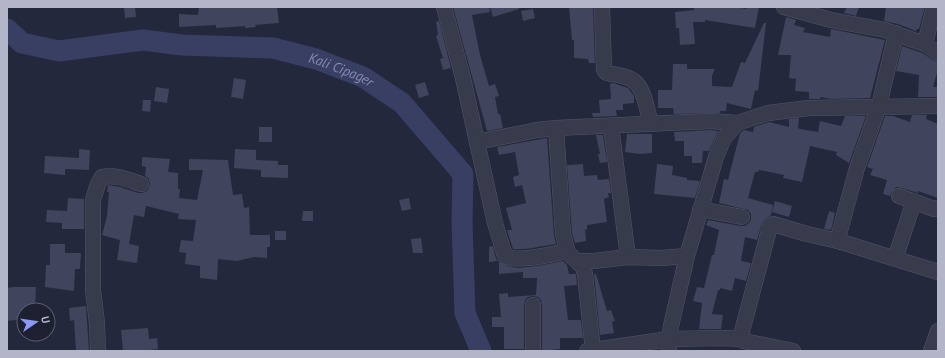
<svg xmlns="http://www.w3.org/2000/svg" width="945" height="358" font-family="'PT Sans',sans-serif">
<rect width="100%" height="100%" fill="#24283c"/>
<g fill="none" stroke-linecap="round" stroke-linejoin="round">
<!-- river -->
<path stroke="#383f63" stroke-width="21" id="s1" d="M7,29L22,43L59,51L143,40L182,45L273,48L316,59L363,77L402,103L463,174L462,222L465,313L481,351"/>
</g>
<!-- building -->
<g fill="#40445c">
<path d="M124,7H135L136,17L125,18Z"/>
<path d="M199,7L243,8L277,7L279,23L255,25L256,27L245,28V26L216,28V25L179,27V14L198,15Z"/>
<path d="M453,7H489L490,12L472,15L480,55L489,86L495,84L499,96L495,97L498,114H500L503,128L487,131Z"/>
<path d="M490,7H519V9L493,17Z"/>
<path d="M569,7H593L595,63H589L588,59L574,58V40H572Z"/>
<path d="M694,7H736L746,9L747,7H759L755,28L705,20V22H693L695,44L680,45L679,28H676L675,12L694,10Z"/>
<path d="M847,7H859L856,16L844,13Z"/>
<path d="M886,7H925L919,29H917L916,31L898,24L884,21Z"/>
<path d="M533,9L535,18L523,21L521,11Z"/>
<path d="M786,17L796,20L794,25L805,28L803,32L830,37L831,29L885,40L870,98L831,99L820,97V99H809V92L795,91L796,79L789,78L791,55H778Z"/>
<path d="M439,21L451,68L443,70L440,59L443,58L436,36L438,35L436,22Z"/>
<path d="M764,23H766L758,91L755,90L751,109L727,103L726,111H720V113L674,114L673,108H658V90H672L673,64H687V69H715L712,75V86L732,87L741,62L745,63Z"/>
<path d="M902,46L922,53L933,60L938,62V69L933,87H938V97H918L919,75L896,71Z"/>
<path d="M234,78L246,80L243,99L231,97Z"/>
<path d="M425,82L429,95L419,98L415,85Z"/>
<path d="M613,83L628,88L634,96V103L623,104V110H616L617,116L593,117L592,113H600L599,100L611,99L610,84Z"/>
<path d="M156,87L169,89L167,103L154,101Z"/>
<path d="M143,100H151L150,112L142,111Z"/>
<path d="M912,115H927L926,119L938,124V198L918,191V193L902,188L896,187L891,193L890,196L883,194L887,180L870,175L873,169L867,167L885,116H893L910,122Z"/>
<path d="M845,116H866L849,163L836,155L837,152L810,146L802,182L783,178L784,175L759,170L758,172H755L748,198L773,205L771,215L765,219L762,223L757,240L745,237L741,261L751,263L746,281L735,278L732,291L720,288V290H718L712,314L723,315L721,329H699L702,303L693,301L697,287L704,288L712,255H714L719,230L706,225L708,220L741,226H745L749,223L751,219V214L748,210L719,203L724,179L728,180L740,133L744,130L753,132L754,127L769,122L789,127V119L799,118L798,128L800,129L818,132L820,121L841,126Z"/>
<rect x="259" y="127" width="13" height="15"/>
<path d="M711,130L718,131L709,151H703L702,163H692V156H684V141H675L674,132Z"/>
<path d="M627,134H652V153L640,154L625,152Z"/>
<path d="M596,135H603L607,162L600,163L598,154H600Z"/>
<path d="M547,138L554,235L556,244L526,249H513L507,230H512L506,208L526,203L522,185L515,187L513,177L519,175L515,152L499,155L497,147Z"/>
<path d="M79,149L90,150L89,170L65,169V175L44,173L45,156L79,158Z"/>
<path d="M235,149L256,150V160L278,161V165H288V178L261,177V170L234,168Z"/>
<path d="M142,157L170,159L168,172L178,173V189H180L179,198L197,200L203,170H189V159L228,160L233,195L242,194L244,208L249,207L250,235H270V247H267V258L254,257L237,261L218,259L217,280L200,278V266L185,264L186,253L179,252L181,240L193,241L196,220L178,219L179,214L146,206L144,217L134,215L129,244L139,246L137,263L117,260L120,240L102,235L107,216L109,192H107L108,185L120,187L138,193H142L147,191L149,187L150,183L148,178L145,176L146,167L142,166Z"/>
<path d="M583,164L584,176L597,175L598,180L609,179L611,193H608L609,197L604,199L607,222L587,225V229L585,230L586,241L575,243L572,233L567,165Z"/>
<path d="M657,164L673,166L672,175L687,178V180L700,181L695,198L654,194Z"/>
<path d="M68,198L84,199V229H62V223L46,222L47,210L67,211Z"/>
<path d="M409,198L411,209L402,211L399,200Z"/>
<path d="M775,201L792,206L789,217L772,212Z"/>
<path d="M303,211H313V221H302Z"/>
<path d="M829,211L835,213L831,230L824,229Z"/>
<rect x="275" y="231" width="11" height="9"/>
<path d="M421,238L423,253H413L411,239Z"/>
<path d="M50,244H65V253H81L80,269H75L74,291L45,287L46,265H50Z"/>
<path d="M493,246L496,259L498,261L489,262V247Z"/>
<path d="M563,261L567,265L569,274H576L577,285L564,286L568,320H581L583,338H560V349L542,351V305L541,300L538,297L533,296L528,297L525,300L524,305V349H504V327H492V317H501L499,294L508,293V297L536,295L537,278H523V272L499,274V262L508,266L518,268L537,266Z"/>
<path d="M594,274H596L607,311L611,310L615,321L612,322L614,333L600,335Z"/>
<path d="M13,287H36L35,310H24V319L7,321V288Z"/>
<path d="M86,306L89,351H76L74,320L70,321L69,308Z"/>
<path d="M148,328L149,339L157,338L158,349L141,351H123L121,330Z"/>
</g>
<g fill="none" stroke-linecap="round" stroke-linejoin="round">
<!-- minor casing -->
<g stroke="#535667" stroke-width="16">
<g id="minor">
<path d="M444,7L463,78L477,142L537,130L556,128L711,121L737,123"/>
<path d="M602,7L604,70L607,73C615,75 627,75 634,81C645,90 647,111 651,124"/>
<path d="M784,7L831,20L885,30L925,44L938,53"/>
<path d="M896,33L879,106L857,168L838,238V241L938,272"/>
<path d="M925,44L934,7"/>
<path d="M611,126L628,257"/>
<path d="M556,128L563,234L568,253L583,267L585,274L593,351"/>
<path d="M477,142L495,223L505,256C518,263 552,254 567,251"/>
<path d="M899,196L934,209L938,208"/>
<path d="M700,209L742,217"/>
<path d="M895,259L914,201"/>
<path d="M577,261H594L628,257L661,258L687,256"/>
<path d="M740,339L770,226L773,224L807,234L838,241"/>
<path d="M98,351L97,323L93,290V200L98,184L102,177C115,174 129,180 141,184"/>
<path d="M533,351V305"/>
<path d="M587,351L669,339L725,338L740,339L744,341L793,351"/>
<path d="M669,351V339L671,326L687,256L716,157L724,138L737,123L768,113L809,108L938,106"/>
<path d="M931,351L938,331"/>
</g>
</g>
<!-- minor -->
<use href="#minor" stroke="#373b4c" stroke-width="15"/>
</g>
<g text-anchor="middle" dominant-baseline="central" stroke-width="3.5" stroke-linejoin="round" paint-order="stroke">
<!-- water labels -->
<g font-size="14" font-style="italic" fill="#838bb3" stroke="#1d2031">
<text stroke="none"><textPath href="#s1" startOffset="345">Kali Cipager</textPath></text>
</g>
</g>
<!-- border -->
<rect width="945" height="358" fill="none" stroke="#b3b6c8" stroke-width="16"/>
<!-- north arrow -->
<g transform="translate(36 322) rotate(77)"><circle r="19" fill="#1d2031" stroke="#595c6d"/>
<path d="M0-3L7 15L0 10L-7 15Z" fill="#8a99f6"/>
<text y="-6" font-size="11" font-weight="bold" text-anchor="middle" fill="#b3b6c8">U</text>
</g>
</svg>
